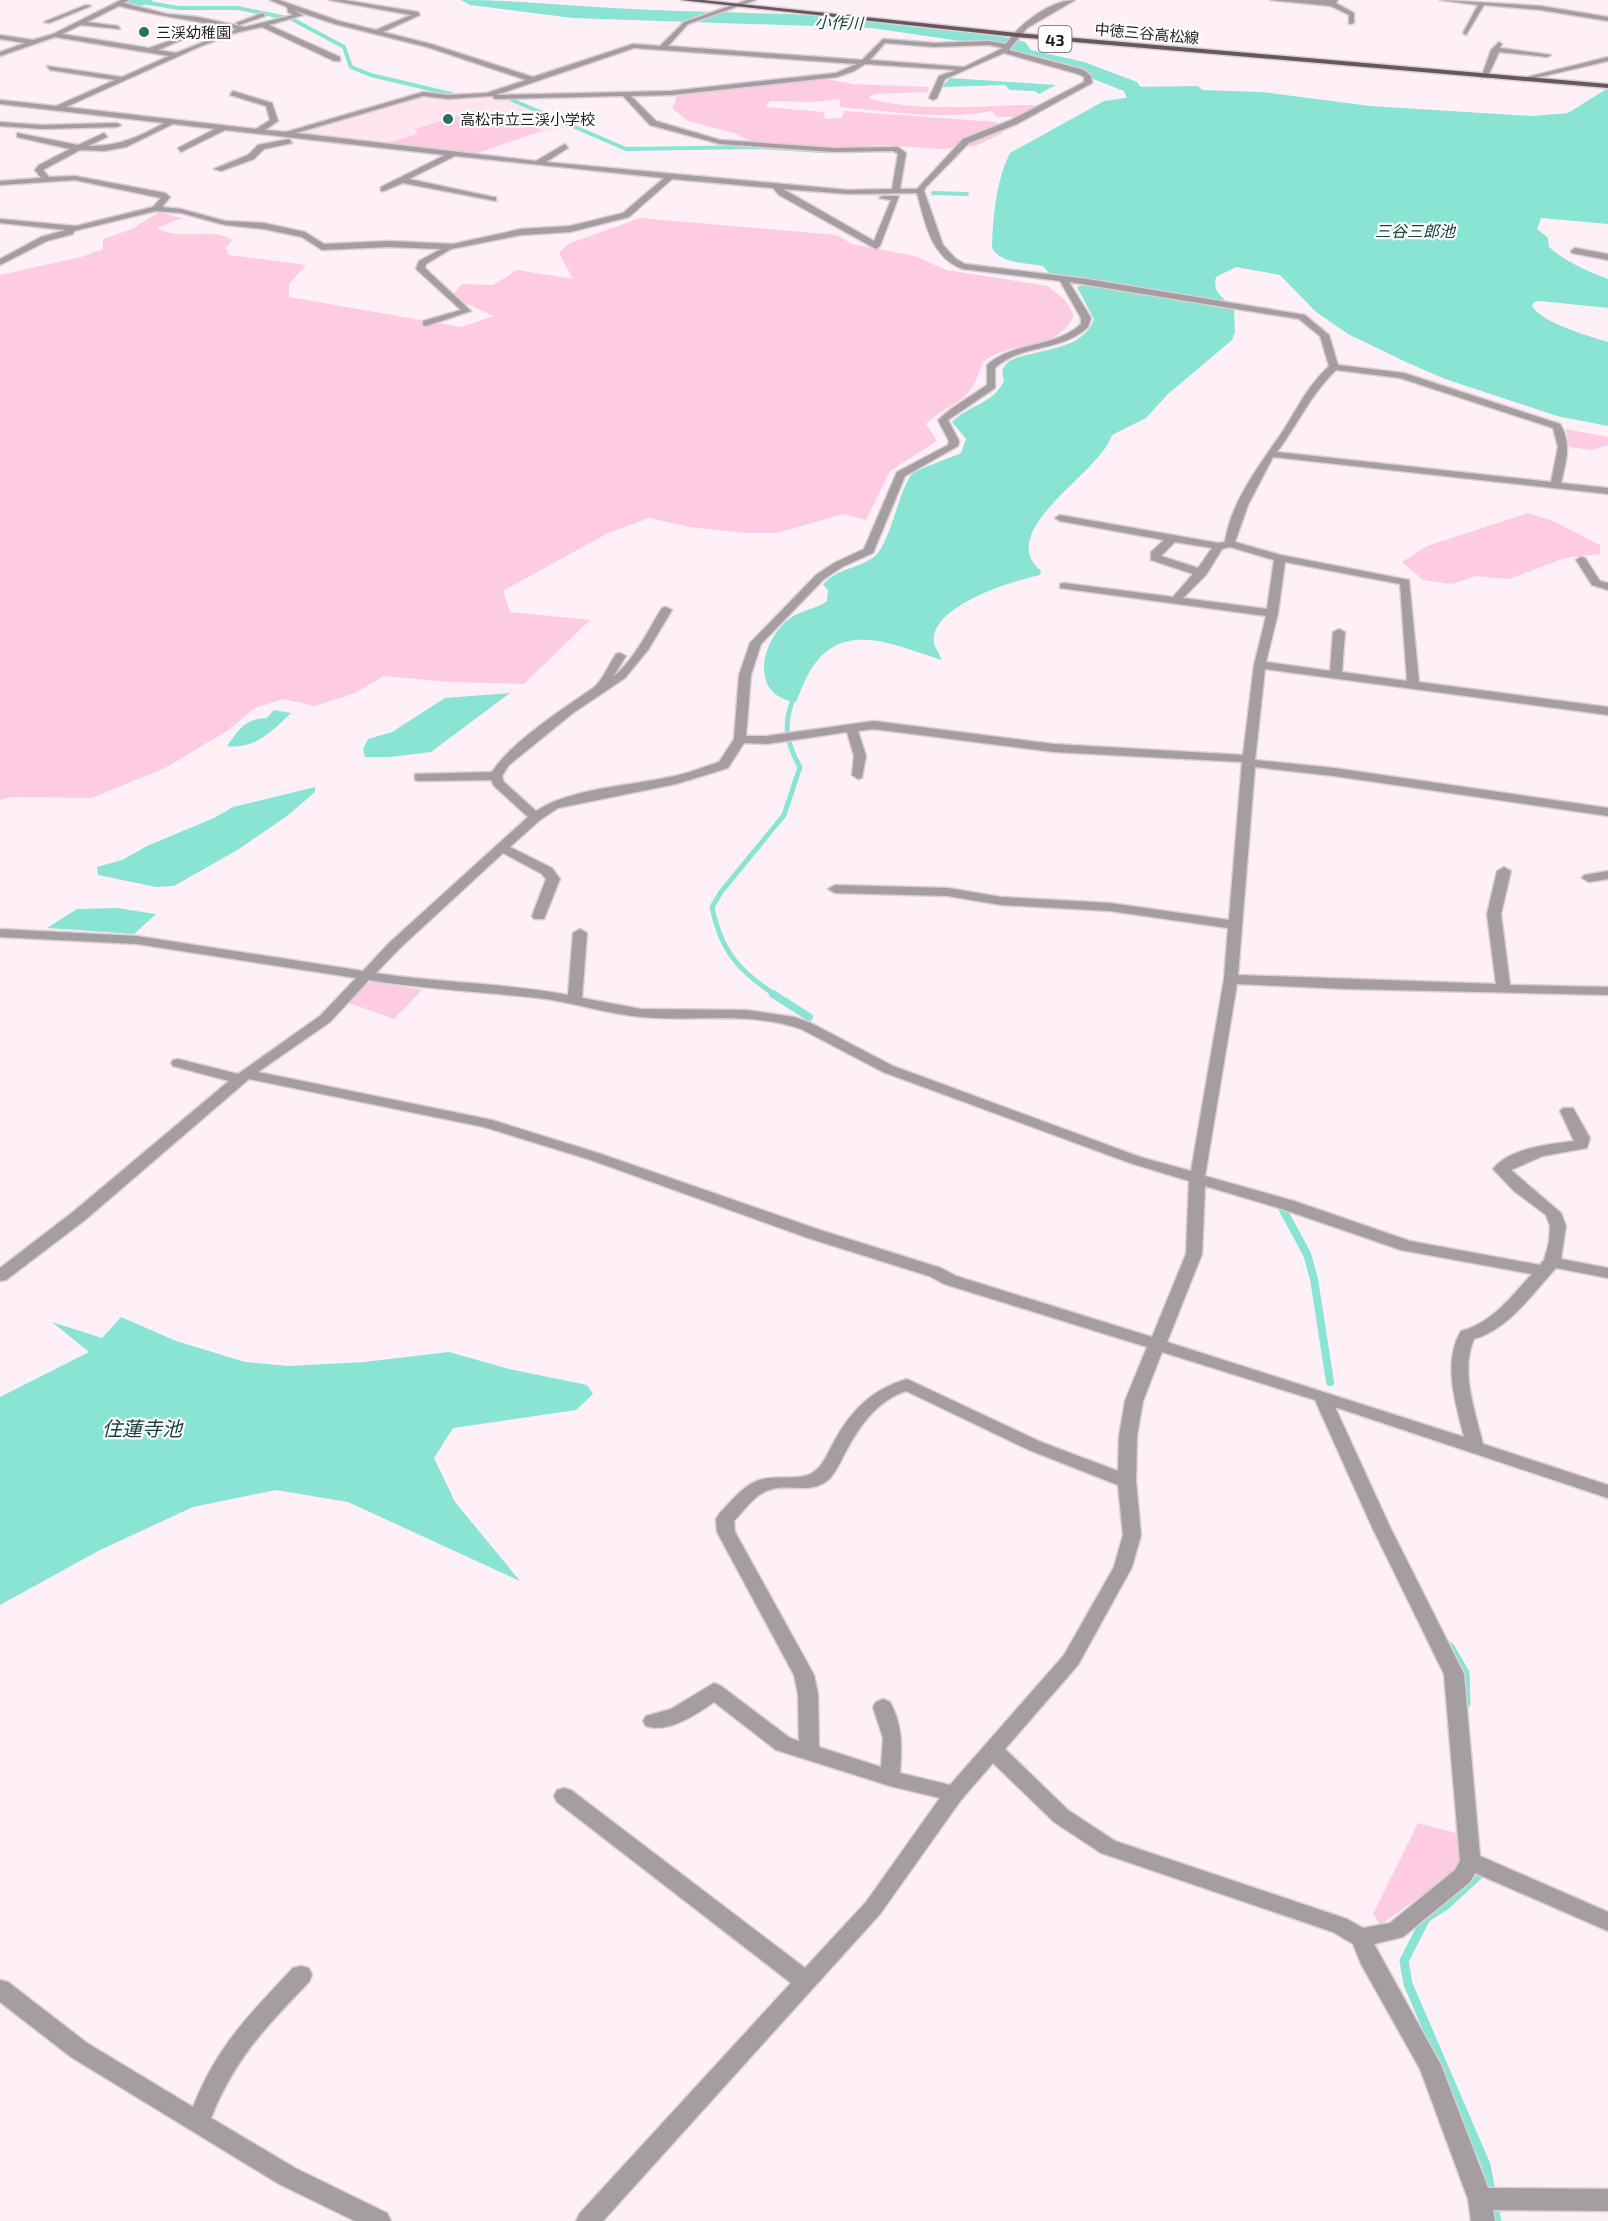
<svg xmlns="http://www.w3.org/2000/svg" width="1608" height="2221" font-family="'Exo 2','Noto Sans JP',sans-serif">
<rect width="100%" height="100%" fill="#fef0f6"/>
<!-- built -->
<path fill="#fee5ef" d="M421,95L509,100L574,126L527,136L476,155L300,135L292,132Z"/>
<!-- green -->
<g fill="#fdcbe2">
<path d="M826,79L853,84L929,87L928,92L873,94L868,98C915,113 986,105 1037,105L1016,117H997L992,111C943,121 889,111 840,107V99L814,102L770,101L765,107L823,112L825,119L842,118L844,111L996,122L1003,133L975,146L940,149L882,145L832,148L750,141L734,133L688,121L672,108L676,101L675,97L687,94Z"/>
<path d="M480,109L501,117L510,115L543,130L474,154L384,144L418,134L415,129Z"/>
<path d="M159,212L182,218L157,228C181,242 211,226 232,240L226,248L229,255L306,265L289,284V297L461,327L494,316L451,297L462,284L493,285L517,270L573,279L559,253L568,244L640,218L837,235L852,244L915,256L946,270L1048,286L1065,300L1074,315C1058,353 1012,339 983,362C979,374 974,387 965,396C955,406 939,410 926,424L937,441L890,471L866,520L843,514L777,533H746L690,527L649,518L608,533L503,591L510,612L590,620L524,684L450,682L384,676L355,693L315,706L283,699L255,708L227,731L165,768L92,798L11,797L0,800V275L81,257L103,249V239L132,229Z"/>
<path d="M1566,429L1608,437V445L1592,450L1569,447Z"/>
<path d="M1528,513L1553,521L1600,545V554L1565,558L1509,579L1476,576L1452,584L1423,580L1402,562L1427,546Z"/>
<path d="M375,981L422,990L394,1019L349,1003L365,984Z"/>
<path d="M1418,1823L1456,1833L1462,1857L1459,1869L1380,1925L1373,1914Z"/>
</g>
<!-- water -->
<g fill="#89e4d3">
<path d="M950,78L1056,85L1039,94L1035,91L1010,90L1005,85L942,87Z"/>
<path d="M1198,86L1202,90L1262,92L1370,106L1532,116L1568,113L1608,88V224L1541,218L1537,229L1548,238L1549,247C1566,262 1587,271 1608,279V308L1540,301L1534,302L1532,306C1542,323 1589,336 1608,342V426L1557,416L1445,379L1406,362L1348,334L1316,312L1280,275L1236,267L1216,277C1212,293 1224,298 1234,309L1235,332L1232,340L1168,394L1146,418L1112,435C1100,474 993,530 1041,571L1040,575C1013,581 929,606 934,643C935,648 940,655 942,660C898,647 844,618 812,668C805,678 801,691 796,702C749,696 760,642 789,619C800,610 815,610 827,601L828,590L823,585C836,568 859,569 875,556C890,543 898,494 911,475C916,469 951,458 961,453L966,439L952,422C969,405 993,404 1004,381C1001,371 1002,368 1009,361C1036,348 1083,352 1094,319L1077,287L1086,284L1085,280L1049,273L1043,266C1027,263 1001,264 992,248C993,218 996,180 1010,153L1104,101L1132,97L1128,87Z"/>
<path d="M510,693L431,752L391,757H365L363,749L368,739L392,732L445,698Z"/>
<path d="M274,710L291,713C272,731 255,750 227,746C239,729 245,719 267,718Z"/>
<path d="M315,787V792L287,816L239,849L174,886L156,887L98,875L97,867L122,860L147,846L214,818L233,807Z"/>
<path d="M117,908L156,914L134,934L47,928L77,909Z"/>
<path d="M121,1317L176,1341L245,1362L288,1366L364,1362L449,1352L509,1369L587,1385L593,1394L576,1410L453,1428L434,1458L455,1502L520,1581L348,1502L276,1490L193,1507L100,1550L0,1605V1397L89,1352L52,1322L102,1338Z"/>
</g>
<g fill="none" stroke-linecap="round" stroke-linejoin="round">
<!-- stream-far3 -->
<g stroke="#89e4d3" stroke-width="4">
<path d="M136,1L179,8H238L282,17"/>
<path d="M292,19L344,47L351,67L371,75L451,94"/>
<path d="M512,100L626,149L759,147L823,151"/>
<path d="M933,193L967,194"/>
</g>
<!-- stream-far2 -->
<path stroke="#89e4d3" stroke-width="5" d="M775,995C738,970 721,951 712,907L721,892L784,815L800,767C787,744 783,727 792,702"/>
<!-- stream-far1 -->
<g stroke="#89e4d3" stroke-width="8">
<path d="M773,994L809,1017"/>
<path d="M1283,1210L1307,1254L1314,1279L1330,1382"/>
</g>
<!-- stream -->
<g stroke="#89e4d3" stroke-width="9">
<path d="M1450,1647L1465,1673L1466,1704"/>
<path d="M1482,1872L1445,1906L1426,1918L1404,1961L1408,1984L1486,2165L1497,2221"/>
</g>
<!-- river -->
<g fill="#89e4d3" fill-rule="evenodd">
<path d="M118,0H153C145,8 126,8 118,0Z"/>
<path d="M461,0C525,0 589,8 653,10C777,15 904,12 1025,42L1031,50L1084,62L1137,82L1147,96L1161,136L1158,140H1144L1124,91L1070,70L1018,58L1012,50L1001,47L872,28L573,18L470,5Z"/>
</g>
<!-- minor casing -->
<g stroke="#dbced4" stroke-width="3">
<g id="minor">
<path d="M121,0H129L124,3L167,14L198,17L245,27L293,15L288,12L287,7L270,0H279L339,21L376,30L411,15L329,0H344L418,12L420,15L383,32L431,44L533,77L633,44L660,46L684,22L747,0H756L688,24L668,46L862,60L883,39L935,43L989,41L1006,44C1019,24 1051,0 1075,0L1027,28L1009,50L1084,70L1091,76L1092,83L1017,124L969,143L926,187L924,191L943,245L956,259L965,264L1087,279L1305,315L1329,335L1338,365L1404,373L1560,424C1572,443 1566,462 1561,483L1608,488V494L1273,457L1248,505L1235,542L1281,555L1409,580L1419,682L1608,707V715L1265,669L1255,760L1334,768L1608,808V816L1334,776L1255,767L1238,975L1496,984L1487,914L1497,871L1504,867L1511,871L1501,914L1510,985L1608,987V995L1346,989L1237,984L1205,1176L1294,1201L1410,1241L1540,1265L1544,1260L1549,1242L1550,1226L1546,1215L1514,1191L1493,1169C1509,1148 1550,1144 1574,1141L1560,1111L1563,1108H1573L1590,1138L1587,1148L1543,1156L1511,1170L1561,1213L1566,1226L1561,1259L1608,1268V1278L1556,1268C1532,1294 1509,1329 1474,1339C1460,1371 1475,1411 1483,1444L1608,1485V1498L1335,1407L1390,1527L1464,1674L1480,1856L1608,1912V1931L1475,1873L1470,1882L1403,1937L1374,1944L1441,2065L1488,2188L1608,2189V2211L1493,2210L1495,2221H1471L1468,2199L1420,2069L1361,1964L1353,1944L1333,1932L1101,1853L1054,1822L993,1763L961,1800L880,1914L603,2221H576L580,2213L791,1983L557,1802L554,1796L557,1790L564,1788L571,1790L805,1968L866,1902L940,1798L890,1786L776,1750L714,1702C697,1714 668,1734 646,1726L643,1721L646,1716L671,1709L714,1683L721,1686L790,1738L799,1741L798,1694L794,1675L717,1532L716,1519L719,1514C730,1503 741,1487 757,1481C774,1473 801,1483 815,1471C825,1463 829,1450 835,1440C852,1409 873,1389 907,1379L1041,1442L1118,1471L1119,1436L1125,1401L1147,1347L944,1284L929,1276L808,1238L591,1160L484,1127L249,1079L85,1220L6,1280L0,1281V1268L73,1212L229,1081L173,1066L171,1063L173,1060L178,1059L238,1074L320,1016L356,978L137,944L0,937V929L137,936L363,971L389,943L528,817L494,786L491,780L419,781L415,780V774L492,772C512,741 562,710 593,688C602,682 609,664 616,654L620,653L626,656L613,677C635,659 647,632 662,608L666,607L672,610L648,650L625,678L573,713L509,765L502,776L504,782L536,811C572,788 629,786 670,777C687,774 703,767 719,762L734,739L739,675L750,643L816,575L834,563L864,549L897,472L948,445L949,441L938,420L951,409L987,385V365C1014,341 1053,349 1081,324V318L1060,281L963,269C931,258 925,222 917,193L848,194L783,189L874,241L891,200L879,198L883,196H899L880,246L876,249L779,195L773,188L672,179L629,217L570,232L521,235L451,249L426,264L425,268L471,311L426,326L423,325V321L461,310L416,269L419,261L441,249L389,247L322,250L302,237L264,229L225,225L181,213L156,211L74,231L73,234L47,241L0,265V259L41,237L66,230L0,223V219L76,226L153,207L161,198L75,180L0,185V181L41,178L35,170L39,165L70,149L17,137V133L78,145L104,133L107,137L88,146C117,147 139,137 164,123L0,104V100L56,106L115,80L50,70L47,66L122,77L169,56L55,37L0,56V52L25,43L0,39V35L33,40L53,34ZM119,6C158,16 197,21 236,29L176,53L158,50L193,35V33L149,48L62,34L81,25L120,29L118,26L87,22ZM293,10L335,24L427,47L526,80L487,93L448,95L423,92L286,132L265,130L278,121L272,103L233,91L230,95L266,106L270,120L256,129L66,107L199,47L235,33L262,27L334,61H340V57L269,25L303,15ZM885,43L935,47L989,45L1003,48L964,67L870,60ZM634,48L662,50L857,64L836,73L671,91L496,95ZM1004,53L1078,74L1084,77V82L1011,120L963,139L917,189H900L906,153L898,147L834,148L720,140L656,121L631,96L671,95L837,77L854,71L865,64L956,70L939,76L929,98L933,100L937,98L945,79ZM423,96L448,99L492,96L495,99L623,96L650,125L720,144L834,152L893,151L898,154L892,189L848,190L546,162L568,148L565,144L536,161L296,133ZM173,124L215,129L178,148L181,152L225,130L445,155L381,187V191H384L403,183L496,201V197H493L409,179L455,156L664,178L623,213L570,226L521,229L453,244L389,241L324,244L305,232L264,223L225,221L181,209L162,207L170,197L165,193L75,176L49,177L43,170L80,150L104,151L126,147ZM1069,282L1299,319L1320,336L1329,366C1307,387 1299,406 1283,431C1261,463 1231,501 1225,542L1218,543L1060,515L1055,518L1060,521L1164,540L1151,552V560L1193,574L1173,597L1064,583L1060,584V588L1266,616L1254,665L1243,755L1054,744L874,721L767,736H746L751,675L761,644L824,579L842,567L873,553L905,476L958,446L959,441L948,420L995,388V368C1022,343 1060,353 1088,327L1091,318ZM1336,370L1400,378L1553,428L1558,447L1551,482L1277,452C1298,424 1311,394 1336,370ZM1175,542L1212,548L1198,568L1161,556ZM1230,547L1274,560L1267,609L1183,598L1206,575L1222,549ZM1285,562L1400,584L1407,681L1342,672L1345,632L1339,629L1333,632L1330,671L1266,662L1278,613ZM874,729L1054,752L1242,762L1229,920L1110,903L1001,897L948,888L835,885L828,889L835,893L948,896L1001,905L1110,911L1228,928L1224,979L1191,1171L1140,1157L893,1066L811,1023L794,1017L747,1010L641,1009L582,998L587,933L580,929L573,933L568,995C505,983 440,983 376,973L399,949L503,853L542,874L546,879L532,916L534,919H544L560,879L552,868L510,847L540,820L558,808L676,784L728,768L744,743L767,744L847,732L854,756L852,775L858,779L862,778L866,756L858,731ZM369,980C426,989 482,992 538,998C573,1002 607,1014 642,1017C695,1022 750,1011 801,1029L883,1072L1130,1163L1189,1181L1186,1254L1152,1337L956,1276L941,1268L820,1230L601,1154L492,1120L258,1072L330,1022ZM1205,1186L1282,1209L1401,1250L1532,1274C1510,1298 1493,1322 1461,1331C1442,1363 1456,1404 1464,1437L1167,1342L1202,1254ZM1162,1352L1315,1400L1372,1527L1444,1674L1460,1861L1455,1870L1390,1923L1363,1928L1347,1919L1115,1841L1068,1810L1005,1749L1078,1665L1132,1567L1141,1535L1136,1481L1137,1436L1143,1401ZM906,1391L1029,1450L1118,1485L1123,1535L1114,1567L1064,1655L950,1785L900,1773C902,1746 903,1726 890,1702L883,1699L876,1702L873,1707L883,1738L881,1767L819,1747L818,1694L814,1675L735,1532L734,1521C744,1511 755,1494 769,1490C788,1483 810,1495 828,1480C836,1473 840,1462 845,1453C859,1427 876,1401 906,1391Z"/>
<path d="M1270,0H1338L1336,3L1354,13V23L1349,24V15L1331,6Z"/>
<path d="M1440,0L1541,6L1608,17V21L1541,10L1484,5L1466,35L1463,33L1478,5Z"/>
<path d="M86,5L91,6L49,23L44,22Z"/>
<path d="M263,13L265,16L239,25L236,23Z"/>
<path d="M1499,42L1502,44L1500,48L1551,55L1547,57L1499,52L1488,76L1481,78L1491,50Z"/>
<path d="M1608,57V61L1523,81L1519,79Z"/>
<path d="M0,122L42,125L117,123L121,125L117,127L42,129L0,126Z"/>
<path d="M289,139L292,143L264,149L254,159L221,171L214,169L248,155L258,145Z"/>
<path d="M1575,248L1608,254V260L1572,253L1571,251Z"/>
<path d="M1581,557L1585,558L1600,581L1608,583V590L1592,585L1576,560Z"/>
<path d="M1608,871V879L1589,882L1582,878L1584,875Z"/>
<path d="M301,1966L309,1968L312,1975L309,1982C265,2028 235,2058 211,2118L295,2168L387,2213L391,2221H355L279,2184L71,2057L0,2002V1980L8,1982L87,2043L193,2107C217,2046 249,2015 293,1968Z"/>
</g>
</g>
<!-- primary casing -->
<g stroke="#dbced4" stroke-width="3">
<path id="primary" d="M681,0H703L1017,33L1608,84V88L1017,37Z"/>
</g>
<!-- minor -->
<use href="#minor" fill="#a59ea1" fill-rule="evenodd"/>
<!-- primary -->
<use href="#primary" fill="#64585d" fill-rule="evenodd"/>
</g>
<!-- markers -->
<g fill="#2a7065" stroke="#fff" stroke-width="2">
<circle cx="144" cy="32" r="6"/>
<circle cx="448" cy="119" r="6"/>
</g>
<g text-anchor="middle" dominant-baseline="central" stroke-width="4.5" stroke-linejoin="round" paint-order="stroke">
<!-- far-poi labels -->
<g font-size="15" fill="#231d20" stroke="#fff" text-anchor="start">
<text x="156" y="32">三渓幼稚園</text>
<text x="460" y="119">高松市立三渓小学校</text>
</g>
<!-- far-street labels -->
<g font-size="15" fill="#231d20" stroke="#fff">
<text transform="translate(1147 33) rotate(5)">中徳三谷高松線</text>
</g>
<!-- far-water labels -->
<g font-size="16" font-style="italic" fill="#19433c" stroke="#fff">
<text transform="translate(839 22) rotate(2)">小作川</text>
<text x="1415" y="230">三谷三郎池</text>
</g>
<!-- shield labels -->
<rect fill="#fff" stroke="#656163" stroke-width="1.5" x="1038.5" y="26" width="33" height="26" rx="4.5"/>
<g font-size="16" font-weight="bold" fill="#231d20">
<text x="1055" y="39">43</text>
</g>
<!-- water labels -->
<g font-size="20" font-style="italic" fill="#19433c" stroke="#fff">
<text x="142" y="1428">住蓮寺池</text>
</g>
</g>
</svg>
